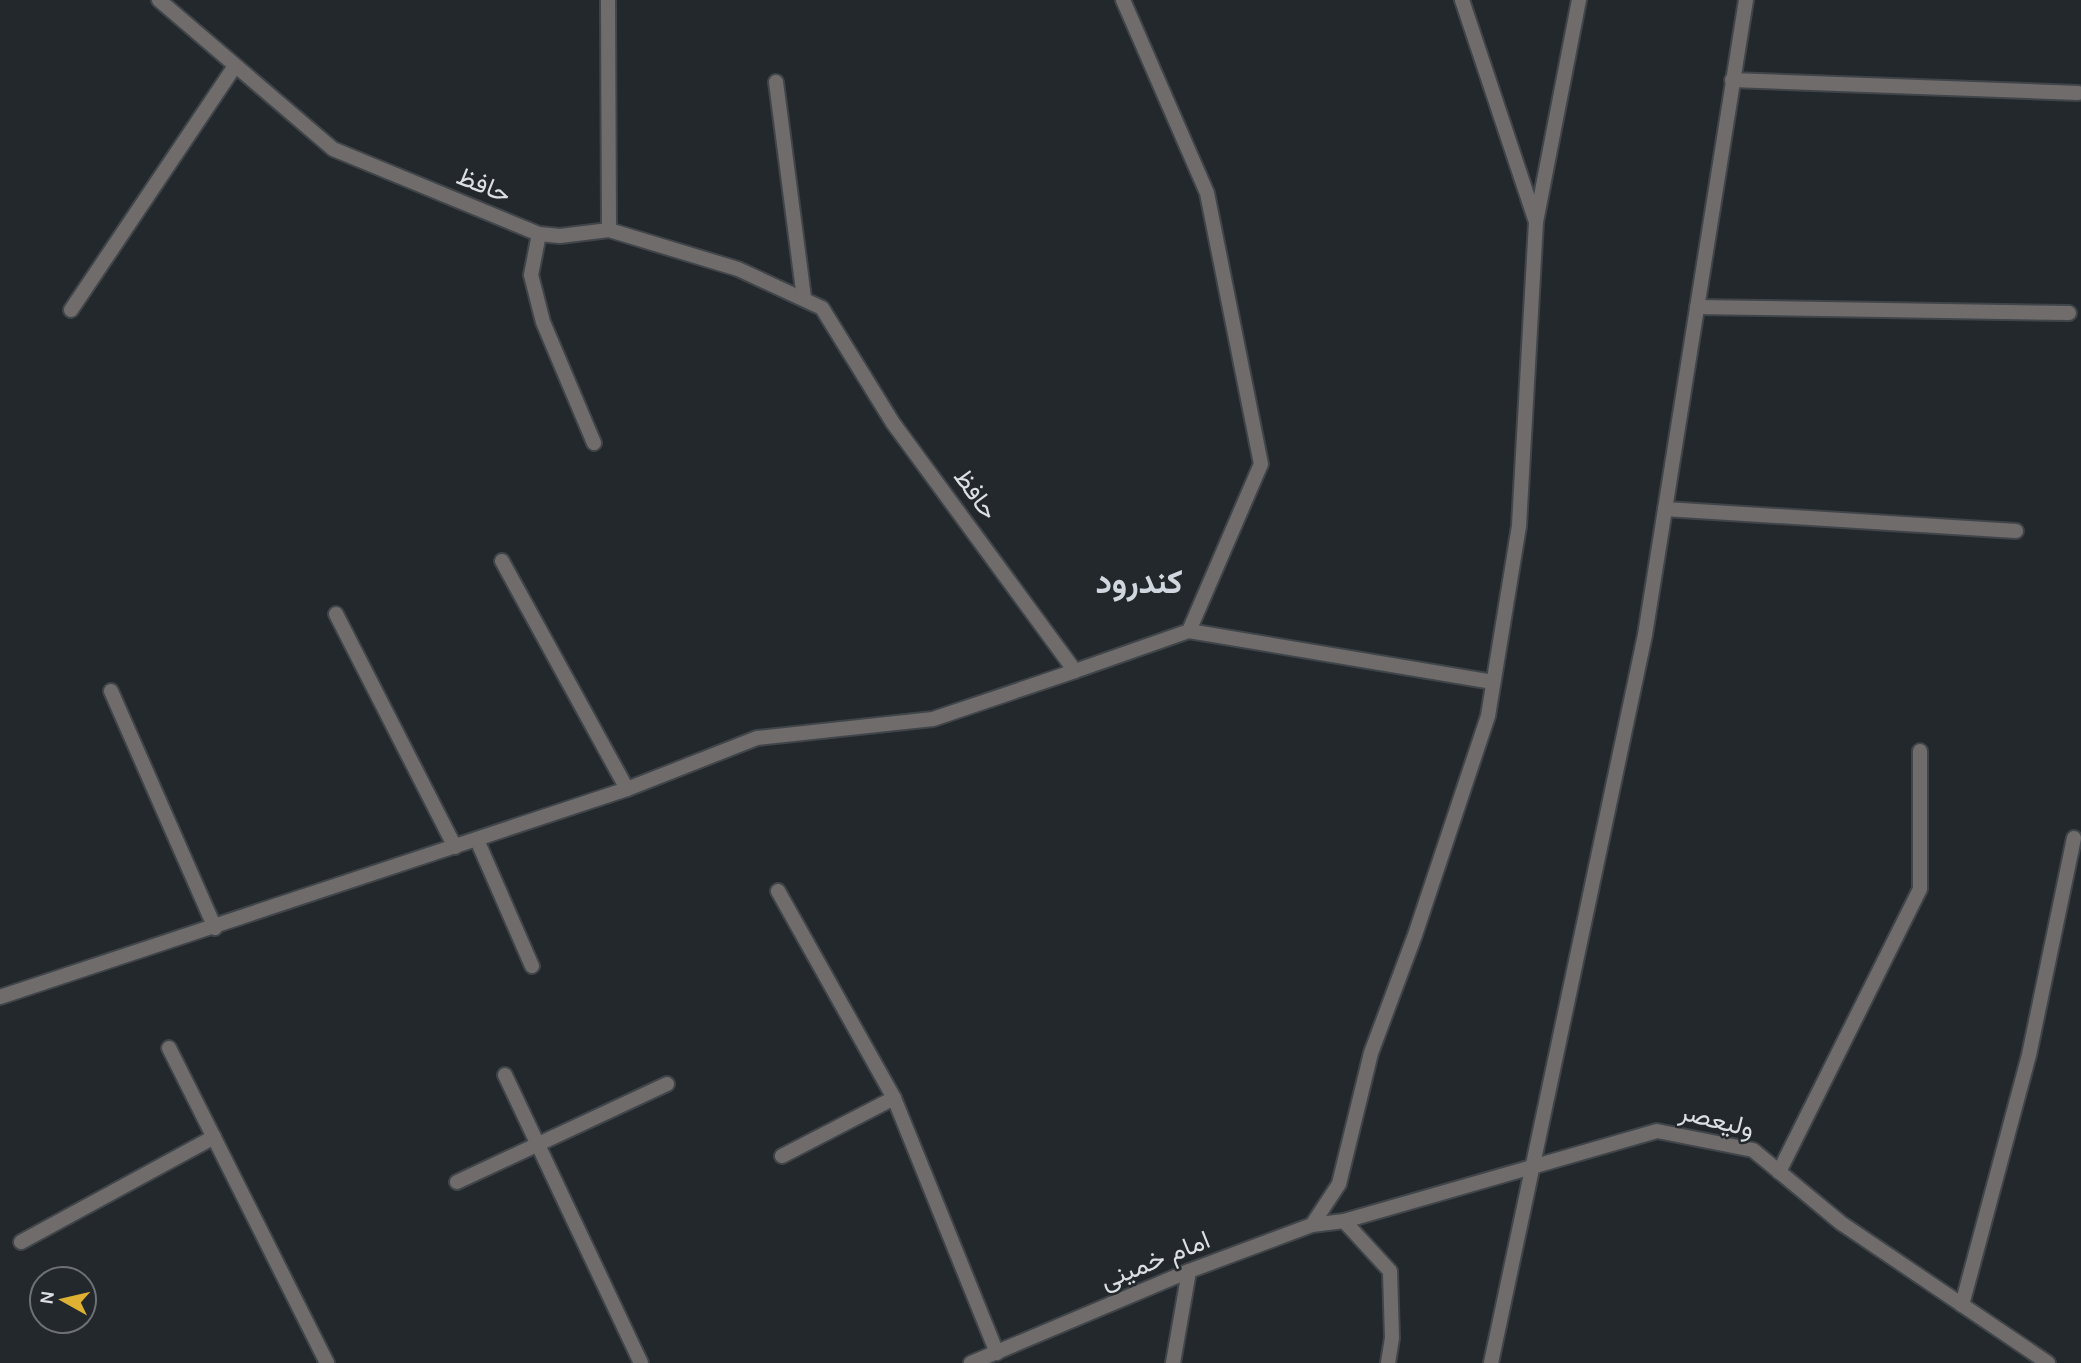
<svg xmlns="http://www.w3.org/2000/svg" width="2081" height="1363" font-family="Karla,Vazirmatn,sans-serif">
<rect width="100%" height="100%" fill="#23282d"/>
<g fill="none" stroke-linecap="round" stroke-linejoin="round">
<!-- minor casing -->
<g stroke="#40454a" stroke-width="18">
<g id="minor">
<path d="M159,0L333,149L539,234L560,236L609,230L738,269L822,308L893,423L1075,671L1189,631L1261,464L1207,193L1123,0"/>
<path d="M608,0L609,230"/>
<path d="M1732,80L2078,93"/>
<path d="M776,82L804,298"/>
<path d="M1536,222L1579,0"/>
<path d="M539,234L531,275L543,322L594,443"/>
<path d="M1697,307L2069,313"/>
<path d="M71,310L235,66"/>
<path d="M1665,509L2016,531"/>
<path d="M502,561L627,789"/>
<path d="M336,614L455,847"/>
<path d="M1189,631L1493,682"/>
<path d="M111,691L215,928"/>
<path d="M477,840L532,966"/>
<path d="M778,891L894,1098"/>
<path d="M0,997L627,789L757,738L933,719L1075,671"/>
<path d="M169,1048L327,1363"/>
<path d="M505,1075L641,1363"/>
<path d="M782,1156L894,1098L997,1353"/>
<path d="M1779,1172L1920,889V751"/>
<path d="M457,1182L667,1084"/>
<path d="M1344,1221L1390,1271L1392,1338L1388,1363"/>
<path d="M21,1242L214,1137"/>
<path d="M1962,1305L2029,1055L2074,838"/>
<path d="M1173,1363L1189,1271"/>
<path d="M1491,1363L1645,635L1746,0"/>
</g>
</g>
<!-- tertiary casing -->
<g stroke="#40454a" stroke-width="18">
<g id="tertiary">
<path d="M1312,1225L1339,1184L1371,1053L1415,935L1488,716L1519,526L1536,222L1462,0"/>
<path d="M971,1363L1189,1271L1312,1225L1344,1221L1657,1131L1753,1150L1841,1223L2048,1363"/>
</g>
</g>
<!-- minor -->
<use href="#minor" stroke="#716c6c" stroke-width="14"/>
<!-- tertiary -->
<use href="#tertiary" stroke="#716c6c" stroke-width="14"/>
</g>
<g text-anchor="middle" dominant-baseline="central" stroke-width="5" stroke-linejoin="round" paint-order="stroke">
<!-- street labels -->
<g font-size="26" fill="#dbdfe2" stroke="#23282d">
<text transform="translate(484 185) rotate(22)">حافظ</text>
<text transform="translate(976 494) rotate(54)">حافظ</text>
<text transform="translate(1717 1120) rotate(14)">ولیعصر</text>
<text transform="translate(1155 1260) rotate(-22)">امام خمینی</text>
</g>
<!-- district labels -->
<g font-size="33" font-weight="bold" fill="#d1d7de" stroke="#23282d">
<text x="1139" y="582">کندرود</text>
</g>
</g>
<!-- north arrow -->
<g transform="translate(63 1300) rotate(278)"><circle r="33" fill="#23282d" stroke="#6d7175" stroke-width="2"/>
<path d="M0-5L12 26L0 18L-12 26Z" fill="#deb133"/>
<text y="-10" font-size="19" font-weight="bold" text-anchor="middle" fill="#dbdfe2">N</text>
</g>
</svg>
